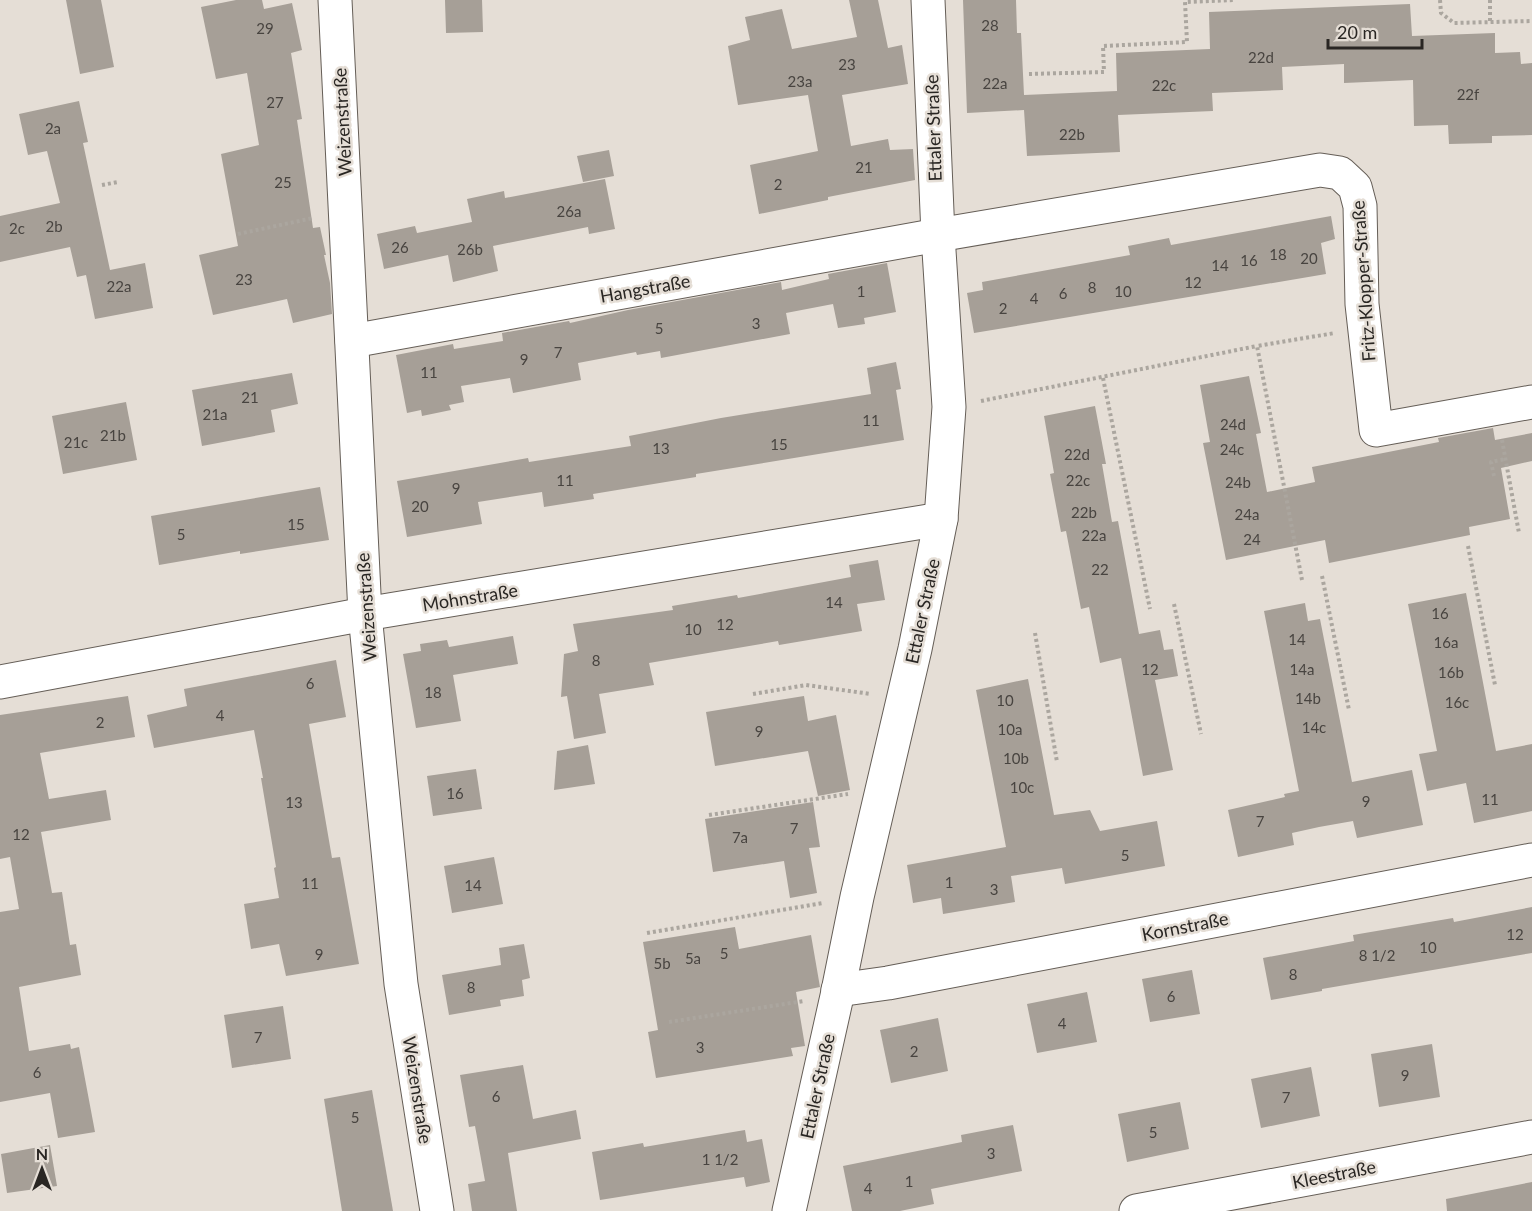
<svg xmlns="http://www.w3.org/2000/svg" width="1532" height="1211" font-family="Lato,sans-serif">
<rect width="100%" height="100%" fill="#e5ded6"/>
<!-- building -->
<g fill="#a69f97">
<path d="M66,0H101L114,67L80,74Z"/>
<path d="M236,0H262L264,9L292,3L302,50L291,53L302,119L297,120L313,228L320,227L326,255H324L330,283L332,314L293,323L287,299L213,315L199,255L238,246L221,154L259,145L247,73L216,79L201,7Z"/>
<path d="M445,0H482L483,32L446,33Z"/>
<path d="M849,0H878L888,48L902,45L908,84L842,95L851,146L888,139L890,150L913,149L915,180L828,197V200L759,214L750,165L818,151L808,95L738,105L728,46L750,40L745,17L782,9L792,49L857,37Z"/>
<path d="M963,0H1016L1017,33H1021L1024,95L1117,91L1116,53L1210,49L1209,12L1410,4L1412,36L1495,33V53L1520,52L1521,64L1532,63V135L1492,136V143L1449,144L1448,125L1414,126L1413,80L1344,83V64L1282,67L1283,90L1212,93L1213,111L1118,115L1120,152L1027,156L1024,110L967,113Z"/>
<path d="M79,101L88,142L83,143L110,270L145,263L153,308L95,319L86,275L77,277L70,247L0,262V216L60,203L47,151L28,155L19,114Z"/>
<path d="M609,150L614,176L583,182L577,156Z"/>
<path d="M605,179L615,229L589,234L588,227L493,246L498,271L453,282L448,255L384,269L377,234L415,226L417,233L472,222L467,199L504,191L505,198Z"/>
<path d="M1331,216L1335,239L1321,243L1326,274L974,333L967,293L983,290L982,282L1130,255L1128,246L1169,238L1171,245Z"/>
<path d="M887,263L896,312L864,318L865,324L838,328L833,304L786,313L790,334L661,358L660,351L637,355L636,352L578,363L581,380L513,393L510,378L461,386L464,402L449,405L451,410L422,416L421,410L407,413L396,355L453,344L454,349L503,341L502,333L569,321L570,323L628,310L781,282L782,290L829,279L828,274Z"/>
<path d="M896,362L901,389L896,390L904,440L696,474V477L593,494L594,499L544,507L542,492L478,502L482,524L407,537L397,481L528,458L529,462L631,446L629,436L721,418L871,394L867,368Z"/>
<path d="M292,373L298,404L271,410L275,432L202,446L192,390Z"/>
<path d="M1249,376L1261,433L1256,434L1267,492L1315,482L1312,467L1439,442L1438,438L1493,428L1495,440L1532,433V461L1501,468L1510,519L1469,527L1470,535L1329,563L1325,540L1226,560L1203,443L1210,442L1200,385Z"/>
<path d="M126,402L137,460L63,474L52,416Z"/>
<path d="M1095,406L1106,464H1102L1112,522L1118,521L1139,634L1160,630L1164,650L1173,649L1178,676L1155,680L1173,770L1143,776L1121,658L1100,663L1089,607L1081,609L1066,531L1061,532L1050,474L1054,473L1044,416Z"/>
<path d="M320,487L329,540L240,554V551L159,565L151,516Z"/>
<path d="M878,560L885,600L857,604L862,631L779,645L778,641L649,663L654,685L599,694L606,733L574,739L567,696L561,697L564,654L578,651L573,624L673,610L672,606L737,595L738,598L851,577L849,565Z"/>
<path d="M1466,593L1496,751L1532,744V811L1474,823L1466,783L1427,791L1419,754L1437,751L1408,604Z"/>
<path d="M1305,603L1308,621L1320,619L1352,782L1412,770L1423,825L1357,838L1353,821L1319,827L1292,833L1294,845L1238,857L1228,810L1285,797L1284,794L1299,791L1264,611Z"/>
<path d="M513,636L518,664L453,675L461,721L416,728L403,654L421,651L420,644L447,640L449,647Z"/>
<path d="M336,660L346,717L309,724L332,858L340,857L359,964L286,976L279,944L251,949L244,904L279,898L274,868L276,867L261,778H263L254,730L154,748L147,715L187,706L184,689Z"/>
<path d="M1028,679L1054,815L1090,810L1100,831L1157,821L1165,866L1065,884L1062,868L1011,876L1015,902L943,914L941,898L913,903L907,865L1006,847L976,690Z"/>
<path d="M128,696L135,737L40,753L49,799L106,790L111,820L41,832L52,893L62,892L70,945L76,944L81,975L19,987L29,1051L70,1044L71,1049L79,1047L95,1132L58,1138L50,1093L0,1102V912L19,909L10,857L0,859V715Z"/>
<path d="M804,696L808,721L836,715L850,790L818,796L808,751L715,766L706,712Z"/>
<path d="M588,745L595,784L554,790L557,751Z"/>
<path d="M476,769L482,809L433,816L427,776Z"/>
<path d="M813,802L820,847L809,848L817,893L790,898L784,861L713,872L705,819Z"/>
<path d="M494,857L503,904L452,913L444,866Z"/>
<path d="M1532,907V953L1322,989V991L1271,1000L1263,958L1354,941L1353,935L1453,918L1454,922Z"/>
<path d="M735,927L739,949L811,935L820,987L796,992L805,1046L791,1048L793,1056L656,1078L648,1032L658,1030L643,942Z"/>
<path d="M524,944L530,978L522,980L524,996L500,1000L501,1006L449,1015L442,975L501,965L499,948Z"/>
<path d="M1192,970L1200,1014L1150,1022L1142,979Z"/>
<path d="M1087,992L1097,1042L1037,1053L1027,1004Z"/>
<path d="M283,1006L291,1059L232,1068L224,1015Z"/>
<path d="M938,1018L948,1071L891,1083L880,1030Z"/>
<path d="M1432,1044L1440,1097L1379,1107L1371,1054Z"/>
<path d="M523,1065L533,1119L576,1110L581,1139L508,1153L517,1211H472L468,1184L485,1181L475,1126L469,1127L460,1075Z"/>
<path d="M1311,1067L1320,1116L1261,1128L1251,1079Z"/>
<path d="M372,1090L393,1211H342L324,1099Z"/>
<path d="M1180,1102L1189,1149L1127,1162L1118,1114Z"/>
<path d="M1013,1125L1022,1171L931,1189L934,1204L900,1211H852L843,1166L962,1142L961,1135Z"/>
<path d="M745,1130L747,1142L762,1139L770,1182L746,1187L744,1177L600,1200L592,1152L643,1143L644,1147Z"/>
<path d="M50,1145L57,1186L7,1193L1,1154Z"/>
<path d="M1532,1182V1211H1447L1446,1199Z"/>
</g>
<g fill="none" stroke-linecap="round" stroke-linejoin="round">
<!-- street casing -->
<g stroke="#655e57" stroke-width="35">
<g id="street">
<path d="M335,0L365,614L401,984L437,1211"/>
<path d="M352,341L938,235L1320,170L1340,173L1355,187L1360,206L1362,304L1376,430L1532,402"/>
<path d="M0,682L365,614L941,519"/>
<path d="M838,990L888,983L1532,860"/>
<path d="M789,1211L837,996L857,897L915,649L941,519L949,407L938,235L928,0"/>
<path d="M1136,1211L1532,1137"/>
</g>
</g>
<!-- path -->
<g stroke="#aba69f" stroke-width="4" stroke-dasharray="3 3" stroke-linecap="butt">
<path d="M1440,0L1441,13L1454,23L1532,21"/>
<path d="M1490,0V22"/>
<path d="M1029,74L1104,72L1103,46L1187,42L1185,2L1234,0"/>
<path d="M102,185L118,182"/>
<path d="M238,234L313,218"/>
<path d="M1103,378L1150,609"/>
<path d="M981,401L1257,346"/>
<path d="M1502,440L1519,533"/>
<path d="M1494,476L1491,462L1505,459"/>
<path d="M1468,546L1495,685"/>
<path d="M1322,576L1349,710"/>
<path d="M1302,580L1257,346L1335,333"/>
<path d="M1174,604L1201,734"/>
<path d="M1035,633L1057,762"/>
<path d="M753,694L806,685L871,694"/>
<path d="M709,815L848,794"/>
<path d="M647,933L823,903"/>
<path d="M669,1022L804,1001"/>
</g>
<!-- street -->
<use href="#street" stroke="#fff" stroke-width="33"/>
</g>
<g text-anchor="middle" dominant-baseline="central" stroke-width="5" stroke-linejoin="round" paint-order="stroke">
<!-- number labels -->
<g font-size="15" fill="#484440">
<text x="990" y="25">28</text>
<text x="265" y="28">29</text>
<text x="1261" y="57">22d</text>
<text x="847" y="64">23</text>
<text x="800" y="81">23a</text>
<text x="995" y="83">22a</text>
<text x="1164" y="85">22c</text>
<text x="1468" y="94">22f</text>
<text x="275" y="102">27</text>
<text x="53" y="128">2a</text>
<text x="1072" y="134">22b</text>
<text x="864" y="167">21</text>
<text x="283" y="182">25</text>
<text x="778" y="184">2</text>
<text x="569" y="211">26a</text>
<text x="54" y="226">2b</text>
<text x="17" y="228">2c</text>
<text x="400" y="247">26</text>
<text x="470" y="249">26b</text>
<text x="1278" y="254">18</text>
<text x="1309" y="258">20</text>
<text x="1249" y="260">16</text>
<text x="1220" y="265">14</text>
<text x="244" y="279">23</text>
<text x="1193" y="282">12</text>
<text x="119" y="286">22a</text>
<text x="1092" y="287">8</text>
<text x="861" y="291">1</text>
<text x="1123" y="291">10</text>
<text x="1063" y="293">6</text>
<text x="1034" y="298">4</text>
<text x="1003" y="308">2</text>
<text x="756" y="323">3</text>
<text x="659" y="328">5</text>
<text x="558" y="352">7</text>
<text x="524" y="359">9</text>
<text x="429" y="372">11</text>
<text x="250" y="397">21</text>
<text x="215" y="414">21a</text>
<text x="871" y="420">11</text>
<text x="1233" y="424">24d</text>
<text x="113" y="435">21b</text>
<text x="76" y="442">21c</text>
<text x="779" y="444">15</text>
<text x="661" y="448">13</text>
<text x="1232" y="449">24c</text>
<text x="1077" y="454">22d</text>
<text x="565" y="480">11</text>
<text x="1078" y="480">22c</text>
<text x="1238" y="482">24b</text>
<text x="456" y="488">9</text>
<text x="420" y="506">20</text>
<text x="1084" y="512">22b</text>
<text x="1247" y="514">24a</text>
<text x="296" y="524">15</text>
<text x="181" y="534">5</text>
<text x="1094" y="535">22a</text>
<text x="1252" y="539">24</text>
<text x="1100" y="569">22</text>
<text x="834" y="602">14</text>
<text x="1440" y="613">16</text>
<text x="725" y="624">12</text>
<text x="693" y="629">10</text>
<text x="1297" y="639">14</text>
<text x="1446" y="642">16a</text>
<text x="596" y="660">8</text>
<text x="1150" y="669">12</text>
<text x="1302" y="669">14a</text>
<text x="1451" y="672">16b</text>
<text x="310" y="683">6</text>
<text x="433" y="692">18</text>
<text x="1308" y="698">14b</text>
<text x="1005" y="700">10</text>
<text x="1457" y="702">16c</text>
<text x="220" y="715">4</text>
<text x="100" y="722">2</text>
<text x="1314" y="727">14c</text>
<text x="1010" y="729">10a</text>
<text x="759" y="731">9</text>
<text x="1016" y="758">10b</text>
<text x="1022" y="787">10c</text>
<text x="455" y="793">16</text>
<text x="1490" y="799">11</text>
<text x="1366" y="801">9</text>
<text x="294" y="802">13</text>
<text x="1260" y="821">7</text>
<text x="794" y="828">7</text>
<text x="21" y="834">12</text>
<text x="740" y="837">7a</text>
<text x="1125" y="855">5</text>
<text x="949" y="882">1</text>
<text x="310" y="883">11</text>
<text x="473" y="885">14</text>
<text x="994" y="889">3</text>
<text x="1515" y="934">12</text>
<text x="1428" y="947">10</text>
<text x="724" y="953">5</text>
<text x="319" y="954">9</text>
<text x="1377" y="955">8 1/2</text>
<text x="693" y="958">5a</text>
<text x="662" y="963">5b</text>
<text x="1293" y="974">8</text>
<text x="471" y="987">8</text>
<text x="1171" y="996">6</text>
<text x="1062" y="1023">4</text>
<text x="258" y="1037">7</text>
<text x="700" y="1047">3</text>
<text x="914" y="1051">2</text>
<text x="37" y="1072">6</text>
<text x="1405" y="1075">9</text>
<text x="496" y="1096">6</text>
<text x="1286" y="1097">7</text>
<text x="355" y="1117">5</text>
<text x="1153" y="1132">5</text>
<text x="991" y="1153">3</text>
<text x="720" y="1159">1 1/2</text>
<text x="909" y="1181">1</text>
<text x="868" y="1188">4</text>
</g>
<!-- street labels -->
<g font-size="18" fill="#292623" stroke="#e5ded6">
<text transform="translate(342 122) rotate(-93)">Weizenstraße</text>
<text transform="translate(933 128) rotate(-92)">Ettaler Straße</text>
<text transform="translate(1363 281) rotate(-94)">Fritz-Klopper-Straße</text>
<text transform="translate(645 288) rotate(-10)">Hangstraße</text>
<text transform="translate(470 597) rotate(-9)">Mohnstraße</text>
<text transform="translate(366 607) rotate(-94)">Weizenstraße</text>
<text transform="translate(922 611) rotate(-78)">Ettaler Straße</text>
<text transform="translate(1185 926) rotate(-11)">Kornstraße</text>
<text transform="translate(817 1086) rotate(-78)">Ettaler Straße</text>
<text transform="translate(418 1090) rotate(81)">Weizenstraße</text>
<text transform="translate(1334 1174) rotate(-11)">Kleestraße</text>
</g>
</g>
<!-- north arrow -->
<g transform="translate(42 1169)" stroke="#e5ded6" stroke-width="4.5" paint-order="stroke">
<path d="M0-4.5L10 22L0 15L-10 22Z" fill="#292623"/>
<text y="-9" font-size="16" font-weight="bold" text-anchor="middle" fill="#292623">N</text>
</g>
<!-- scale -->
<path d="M1328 39v9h94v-9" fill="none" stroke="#292623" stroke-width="3"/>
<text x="1337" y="39" font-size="18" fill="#292623" stroke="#e5ded6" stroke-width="4.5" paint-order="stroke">20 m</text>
</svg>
